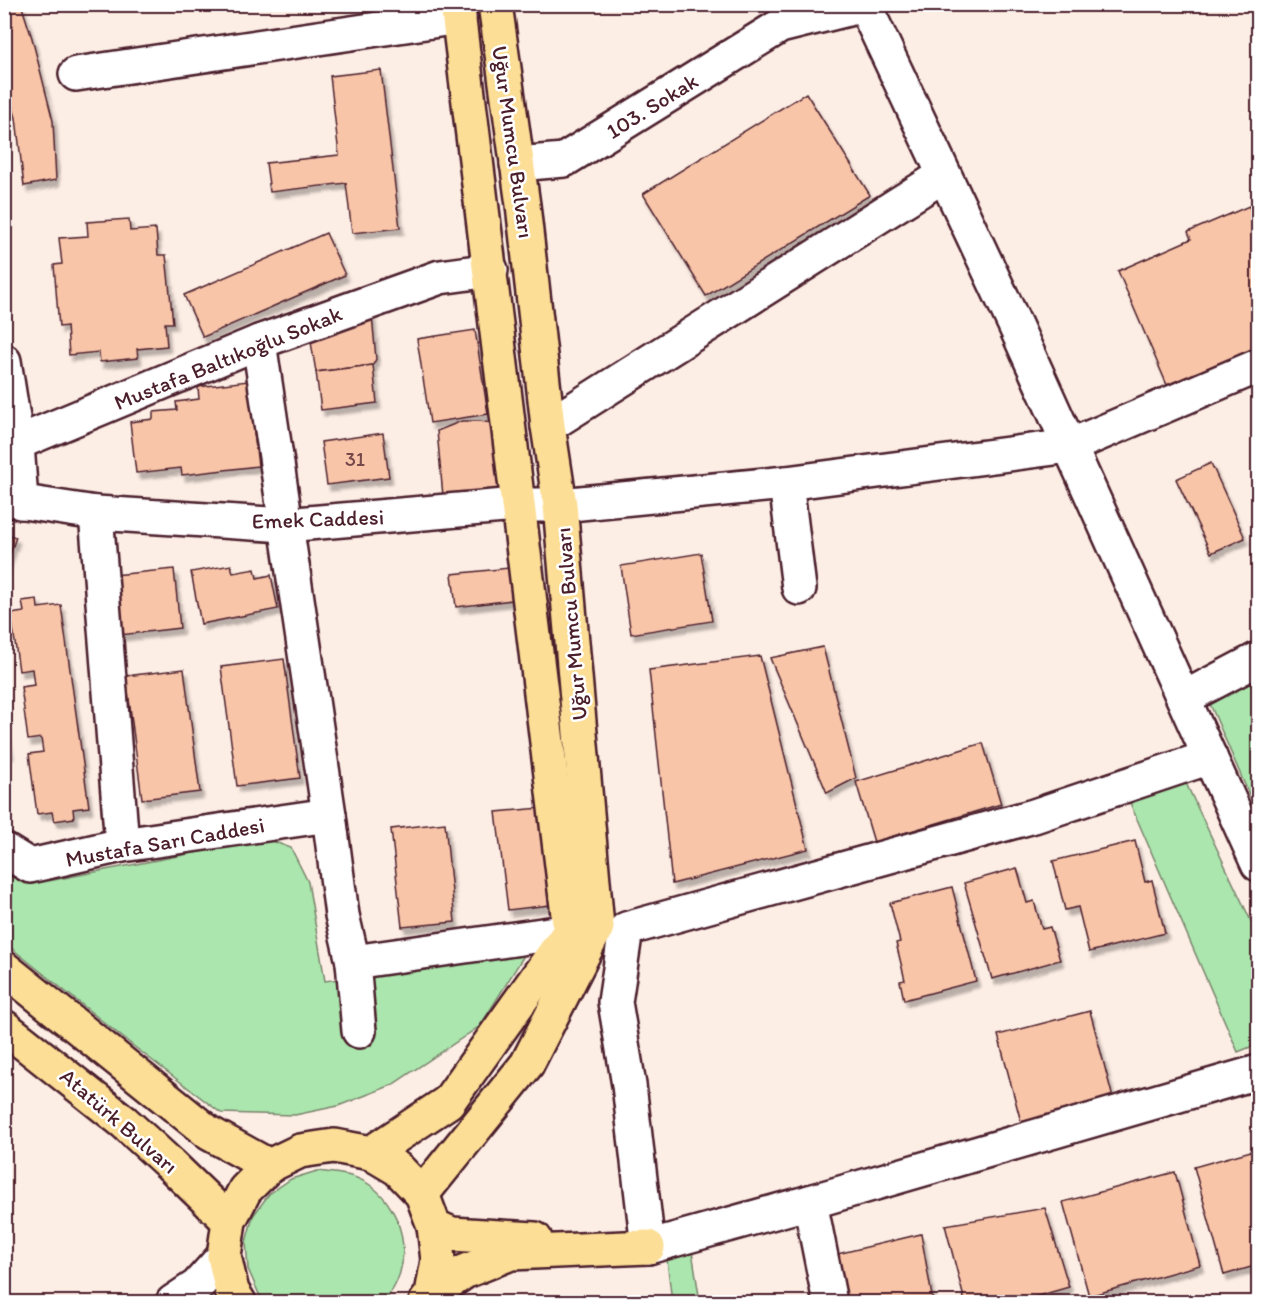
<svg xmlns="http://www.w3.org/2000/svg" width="1263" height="1307" font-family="Itim,sans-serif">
<defs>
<filter id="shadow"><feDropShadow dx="3.5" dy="6" stdDeviation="1.5" flood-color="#0004"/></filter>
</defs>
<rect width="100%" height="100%" fill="#fdeee5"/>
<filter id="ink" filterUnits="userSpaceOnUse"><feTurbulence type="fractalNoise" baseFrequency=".0167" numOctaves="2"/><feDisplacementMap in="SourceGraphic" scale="12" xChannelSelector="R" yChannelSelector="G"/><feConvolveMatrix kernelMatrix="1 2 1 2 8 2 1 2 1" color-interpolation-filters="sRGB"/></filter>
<g filter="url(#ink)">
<!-- green -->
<g fill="#aae6ad" stroke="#7a826c" stroke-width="1.5">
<path d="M1258,671V815L1207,697Z"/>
<path d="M1185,781L1258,936V1044L1238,1052L1130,803Z"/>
<path d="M272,841L291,848L308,882L325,981L525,954L480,1026L392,1085L338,1106L295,1115L221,1113L132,1045L5,943L4,876L38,883L240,844Z"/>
<path d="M317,1171C336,1173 354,1174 370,1185C407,1212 415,1269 383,1302H267L259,1294L248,1269L246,1242L253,1216L269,1194L291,1179Z"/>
<path d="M692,1251L700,1302H672L667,1260Z"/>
</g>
<!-- building -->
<g fill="#f8c5a9" stroke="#4a1f2b" stroke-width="1.5" filter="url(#shadow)">
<path d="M4,4H21L32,38L53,121L56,180L24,186L16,118L4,77Z"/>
<path d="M381,70L400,228L352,233L346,183L270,192L266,163L339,155L330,76Z"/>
<path d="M806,93L870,195L706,296L643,194Z"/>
<path d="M1249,206L1253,216L1258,213V355L1232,367L1229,359L1167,385L1118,271L1191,239L1188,232Z"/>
<path d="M129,219L130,231L156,229L158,255H166L173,323H165L167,346L137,349L138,358L100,362L99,352L69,355L67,326L59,327L54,265L62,264L59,238L88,236L87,222Z"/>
<path d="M326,233L345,275L203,337L184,295Z"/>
<path d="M372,315L376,359L373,365L316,372L310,336Z"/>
<path d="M475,330L488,414L430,423L417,339Z"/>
<path d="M373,365L377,403L321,410L316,372Z"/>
<path d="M248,381L258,466L182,475L181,468L136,473L130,422L153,419V412L177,410L176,402L199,399L198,387Z"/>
<path d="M462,421H480L497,424L505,489L443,496L437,431Z"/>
<path d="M383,433L389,477L327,485L321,442Z"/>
<path d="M1211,463L1245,538L1211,553L1176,479Z"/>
<path d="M4,534L16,537L4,572Z"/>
<path d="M701,553L712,621L631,634L621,566Z"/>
<path d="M231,565L233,573L255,569L257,578L271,575L278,609L201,624L191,572Z"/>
<path d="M509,568L512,600L456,607L452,574Z"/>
<path d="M174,569L180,628L120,635L114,575Z"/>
<path d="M37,599L38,608L61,605L89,807L73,809L74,818L54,821L52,812L37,814L29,754L43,752L41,738L28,740L21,687L34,685L32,669L19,671L11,614L24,612L22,601Z"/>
<path d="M823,647L856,778L827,793L770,658Z"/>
<path d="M760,656L808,849L672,884L649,670Z"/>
<path d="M284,659L300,778L237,786L221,667Z"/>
<path d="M184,669L200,792L142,799L126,676Z"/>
<path d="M4,722L10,753L4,754Z"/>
<path d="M983,743L1001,804L874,842L856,782Z"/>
<path d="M541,808L555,899L550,905L508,910L496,812Z"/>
<path d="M445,823L455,922L402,927L391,829Z"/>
<path d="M1135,841L1145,882L1152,880L1165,933L1089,952L1078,907L1065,910L1053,861Z"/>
<path d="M1017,868L1027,903L1034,901L1042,929L1050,927L1060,960L992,979L964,883Z"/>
<path d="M952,887L976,981L904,1000L900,981L905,980L896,943L900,942L890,903Z"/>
<path d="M1090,1011L1113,1098L1021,1122L998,1035Z"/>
<path d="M1258,1149V1265L1224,1275L1194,1167Z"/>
<path d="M1175,1172L1200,1265L1089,1296L1063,1202Z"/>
<path d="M1045,1208L1069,1287L1017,1302H965L945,1225Z"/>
<path d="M921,1234L933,1302H841L833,1255Z"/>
</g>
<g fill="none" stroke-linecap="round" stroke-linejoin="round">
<!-- minor casing -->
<g stroke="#4a1f2b" stroke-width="38">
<g id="minor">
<path d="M864,4L1015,325L1258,864"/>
<path d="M76,74L459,17"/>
<path d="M517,164L564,160L780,26L864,5"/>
<path d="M259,342L329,815L342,915L353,962L359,1031"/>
<path d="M4,361L17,443L21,502"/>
<path d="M548,426L944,175"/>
<path d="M17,443L259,342L440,277L491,270"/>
<path d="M786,483L799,588"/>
<path d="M4,499L96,513L285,525L517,505H560L786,483L1070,446L1258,366"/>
<path d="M96,513L122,845"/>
<path d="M1184,698L1258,659"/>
<path d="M1210,757L1034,816L626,929L615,1002L629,1085L648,1247L810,1202L1258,1072"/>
<path d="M4,850L30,866L122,845L329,815"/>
<path d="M353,962L570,931"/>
<path d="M810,1202L830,1302"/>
<path d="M173,1302L197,1286L224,1256"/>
</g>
</g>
<!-- major casing -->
<g stroke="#4a1f2b" stroke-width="38">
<g id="major">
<path d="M4,968L209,1133L269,1166"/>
<path d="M4,1027L124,1122L170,1164L229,1221"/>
<path d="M371,1153L448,1102L570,931L457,4"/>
<path d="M422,1194L527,1064L597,927L560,505L548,426L523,205L495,4"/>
<path d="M434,1226L452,1234L535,1239"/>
<path d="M432,1294L464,1272L511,1253L648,1247"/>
<path d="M239,1302L232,1291L224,1256L229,1221L245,1190L269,1166L300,1151L334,1146L371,1153L398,1169L422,1194L434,1226L438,1260L432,1294L426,1302"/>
</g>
</g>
<!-- minor -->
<use href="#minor" stroke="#fff" stroke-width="33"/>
<!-- major -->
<use href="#major" stroke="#fcde96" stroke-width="33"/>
</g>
</g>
<g text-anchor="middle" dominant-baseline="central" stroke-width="5" stroke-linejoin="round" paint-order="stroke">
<!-- number labels -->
<g font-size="20" fill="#76484a">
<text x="355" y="459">31</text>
</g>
<!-- street labels -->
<g font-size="22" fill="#4a1f2b" stroke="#fff">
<text transform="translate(652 106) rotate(-32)">103. Sokak</text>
<text transform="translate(513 142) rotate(82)">Uğur Mumcu Bulvarı</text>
<text transform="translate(228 358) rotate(-22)">Mustafa Baltıkoğlu Sokak</text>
<text transform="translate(318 519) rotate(-2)">Emek Caddesi</text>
<text transform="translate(571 624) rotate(-95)">Uğur Mumcu Bulvarı</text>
<text transform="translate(165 842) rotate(-10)">Mustafa Sarı Caddesi</text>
<text transform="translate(119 1121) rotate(41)">Atatürk Bulvarı</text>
</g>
</g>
<!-- margin -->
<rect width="1263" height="1307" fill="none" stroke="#fff" stroke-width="24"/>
<rect x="12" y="12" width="1239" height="1283" fill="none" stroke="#4a1f2b" stroke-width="2" filter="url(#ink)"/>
</svg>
